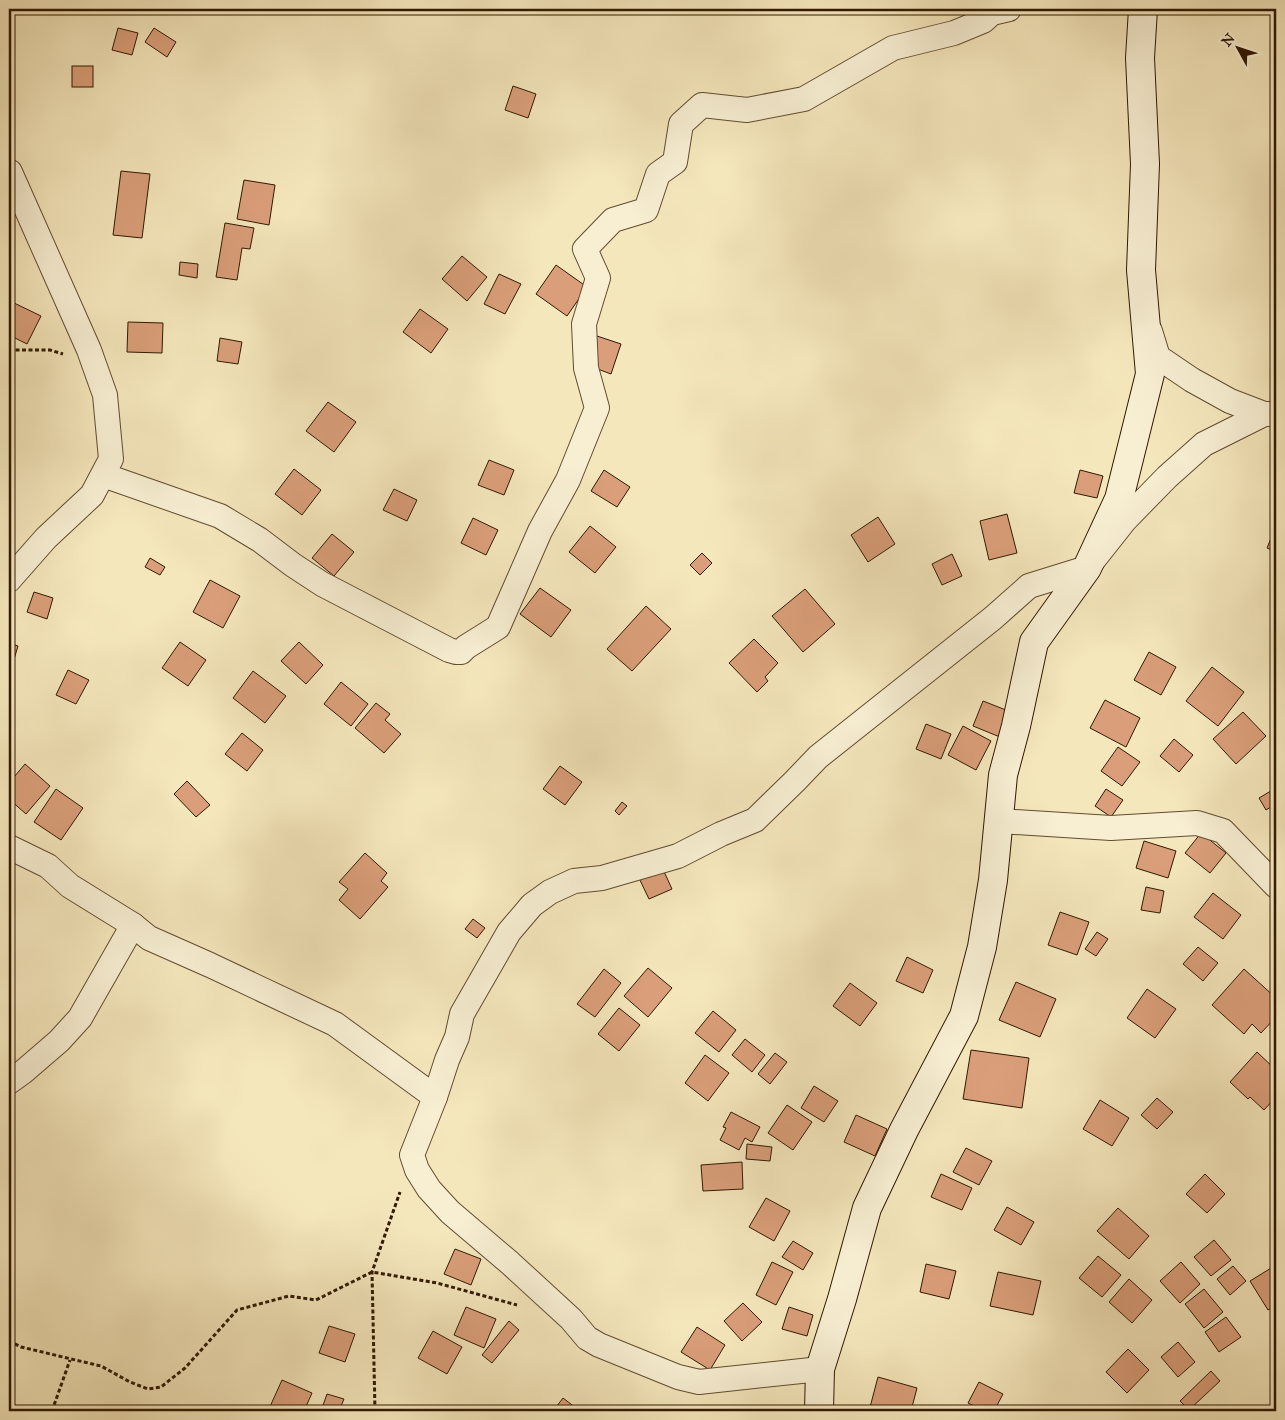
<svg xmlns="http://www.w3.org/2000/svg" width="1285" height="1420" font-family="'IM FELL Great Primer',serif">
<rect width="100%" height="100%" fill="#f5e7bc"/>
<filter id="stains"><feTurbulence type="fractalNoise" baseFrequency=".004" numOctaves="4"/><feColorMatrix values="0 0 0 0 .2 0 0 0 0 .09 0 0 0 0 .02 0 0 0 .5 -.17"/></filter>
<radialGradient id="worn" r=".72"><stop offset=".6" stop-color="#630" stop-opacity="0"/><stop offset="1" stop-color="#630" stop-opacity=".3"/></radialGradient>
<!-- building -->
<g fill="#da9f7a" stroke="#301901">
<path d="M118,28L138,33L132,55L112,50Z"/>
<path d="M154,28L176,42L167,57L145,42Z"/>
<rect x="72" y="66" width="21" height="21"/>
<path d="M513,86L536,94L528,118L505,110Z"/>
<path d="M121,171L150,174L142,238L113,235Z"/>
<path d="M244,180L275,185L269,225L237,219Z"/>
<path d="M225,223L254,228L250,249L242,248L237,280L216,277Z"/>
<path d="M462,256L487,277L467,301L442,279Z"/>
<path d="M180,262L198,264L197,278L179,275Z"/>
<path d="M556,265L587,287L567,316L536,294Z"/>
<path d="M499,274L521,284L505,314L484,304Z"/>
<path d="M10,301L41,316L27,344L9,335V304Z"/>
<path d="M420,309L448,329L431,353L403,332Z"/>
<path d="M128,322L163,323L162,353L127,352Z"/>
<path d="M597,336L621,344L611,374L587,365Z"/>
<path d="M220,338L242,342L238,364L217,361Z"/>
<path d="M328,402L356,422L334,452L306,431Z"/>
<path d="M489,460L514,470L504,495L478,485Z"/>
<path d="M294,469L321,490L302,515L275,494Z"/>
<path d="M604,470L630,487L617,507L591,491Z"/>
<path d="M1080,470L1103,476L1097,498L1074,493Z"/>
<path d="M394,489L417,500L407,521L383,510Z"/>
<path d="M1007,514L1017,553L989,560L980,521Z"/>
<path d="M878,517L895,544L868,562L851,535Z"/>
<path d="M473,518L498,530L486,555L461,543Z"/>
<path d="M590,526L616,547L595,573L569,552Z"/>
<path d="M1276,526V552L1267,548Z"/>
<path d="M332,534L354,552L334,576L312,558Z"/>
<path d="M702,553L712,563L700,575L690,565Z"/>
<path d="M952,554L962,576L942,585L932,564Z"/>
<path d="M150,558L165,567L160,575L145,567Z"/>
<path d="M210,580L240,596L223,628L193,612Z"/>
<path d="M540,588L571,610L551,637L520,614Z"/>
<path d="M805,589L835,624L803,652L772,616Z"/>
<path d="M34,592L53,598L47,619L27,612Z"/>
<path d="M646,606L671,629L632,671L607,649Z"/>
<path d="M754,639L778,663L765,677L768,681L757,692L729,663Z"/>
<path d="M180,642L206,660L188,686L162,668Z"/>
<path d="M299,642L323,665L306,684L281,661Z"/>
<path d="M9,643L18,646L12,666L9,665Z"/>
<path d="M1149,652L1176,667L1161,695L1134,680Z"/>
<path d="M1212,667L1244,692L1218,726L1186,701Z"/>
<path d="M68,670L89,680L76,704L56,695Z"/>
<path d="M253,671L286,696L265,723L233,698Z"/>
<path d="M341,682L368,704L351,726L324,704Z"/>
<path d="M1105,700L1140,718L1126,747L1090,728Z"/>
<path d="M983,701L1011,712L1000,737L973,726Z"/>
<path d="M376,703L390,714L385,720L401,734L384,753L355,728Z"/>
<path d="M1243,712L1266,736L1236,764L1213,739Z"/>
<path d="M926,724L951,734L941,759L916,749Z"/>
<path d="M963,726L991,741L976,770L948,755Z"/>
<path d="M242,733L263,750L247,771L225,754Z"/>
<path d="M1174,739L1193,755L1179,772L1160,756Z"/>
<path d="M1118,747L1140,762L1122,786L1101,771Z"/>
<path d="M25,764L50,786L26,814L9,799V783Z"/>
<path d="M560,766L582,782L565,805L543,789Z"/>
<path d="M187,781L210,805L196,817L174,794Z"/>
<path d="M1276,788V804L1266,810L1259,798Z"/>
<path d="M56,789L83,808L61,840L34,822Z"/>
<path d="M1106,789L1123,800L1111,817L1095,806Z"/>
<path d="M622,802L627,806L619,815L615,811Z"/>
<path d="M1201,833L1226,853L1210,873L1185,853Z"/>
<path d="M1144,841L1176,851L1168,878L1136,868Z"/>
<path d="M365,853L387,873L381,881L388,887L360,919L339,900L348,889L339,882Z"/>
<path d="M661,865L672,889L649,899L638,876Z"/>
<path d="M1146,887L1164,891L1160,913L1141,910Z"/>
<path d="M1213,893L1241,915L1223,939L1194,917Z"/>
<path d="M1060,912L1089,922L1077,955L1048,945Z"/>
<path d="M473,919L485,928L477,938L465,929Z"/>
<path d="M1097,932L1108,939L1096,956L1085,949Z"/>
<path d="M1198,947L1218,963L1203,981L1183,964Z"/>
<path d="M907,957L933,970L923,993L896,981Z"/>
<path d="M648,968L672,988L648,1017L624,996Z"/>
<path d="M604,969L621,983L595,1017L577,1004Z"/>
<path d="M1244,969L1276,998L1273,1001L1276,1004V1017L1261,1033L1252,1024L1244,1034L1212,1005Z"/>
<path d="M1016,982L1056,999L1040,1037L999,1020Z"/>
<path d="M850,983L877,1003L860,1026L833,1006Z"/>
<path d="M1147,989L1176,1009L1155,1038L1127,1018Z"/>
<path d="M619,1008L640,1025L619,1051L598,1034Z"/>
<path d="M713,1011L736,1030L719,1052L695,1033Z"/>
<path d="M745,1039L765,1055L752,1072L732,1055Z"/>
<path d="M971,1050L1029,1058L1022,1108L963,1099Z"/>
<path d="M1257,1052L1276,1070L1271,1074L1276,1079V1097L1264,1110L1250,1097L1248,1099L1230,1082Z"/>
<path d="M775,1053L787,1062L770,1084L758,1074Z"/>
<path d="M705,1055L729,1073L708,1101L685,1083Z"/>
<path d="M814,1086L838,1101L824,1122L801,1108Z"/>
<path d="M1157,1098L1173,1112L1157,1129L1141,1115Z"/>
<path d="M1100,1100L1129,1118L1112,1146L1083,1129Z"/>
<path d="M787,1105L812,1122L793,1150L768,1133Z"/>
<path d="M731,1112L760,1127L752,1142L745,1138L739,1150L720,1140L726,1128L723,1127Z"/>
<path d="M856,1115L887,1129L875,1156L844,1142Z"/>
<path d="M747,1144L772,1147L770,1161L746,1159Z"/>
<path d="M966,1148L992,1161L979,1185L953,1172Z"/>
<path d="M742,1162L743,1189L703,1191L701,1165Z"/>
<path d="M941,1174L972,1188L962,1210L931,1197Z"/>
<path d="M1205,1174L1225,1194L1207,1213L1186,1194Z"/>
<path d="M766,1198L790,1211L774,1241L749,1227Z"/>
<path d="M1007,1207L1034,1222L1021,1245L994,1230Z"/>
<path d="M1118,1208L1149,1236L1129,1259L1097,1231Z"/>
<path d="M1214,1240L1231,1260L1211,1276L1194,1257Z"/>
<path d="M793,1241L813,1253L803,1270L782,1257Z"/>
<path d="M455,1249L481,1259L471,1285L444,1274Z"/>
<path d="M1098,1256L1121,1275L1102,1297L1079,1278Z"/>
<path d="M772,1262L793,1272L776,1305L756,1295Z"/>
<path d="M1181,1262L1200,1284L1180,1303L1160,1281Z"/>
<path d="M926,1264L956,1271L949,1299L920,1292Z"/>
<path d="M1276,1265V1305L1268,1310L1250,1281Z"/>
<path d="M1233,1266L1246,1281L1230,1295L1217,1279Z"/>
<path d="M998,1272L1041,1281L1033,1315L990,1306Z"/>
<path d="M1129,1279L1152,1300L1132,1323L1109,1302Z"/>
<path d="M1204,1289L1223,1312L1204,1328L1185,1304Z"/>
<path d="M743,1303L762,1322L742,1341L724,1321Z"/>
<path d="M466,1307L496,1319L484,1348L454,1335Z"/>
<path d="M789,1307L813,1315L807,1336L782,1329Z"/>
<path d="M1226,1317L1241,1337L1219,1352L1205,1332Z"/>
<path d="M509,1321L519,1330L492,1363L482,1355Z"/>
<path d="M329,1326L355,1334L345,1362L319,1353Z"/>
<path d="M697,1327L725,1345L710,1370L681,1352Z"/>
<path d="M433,1331L462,1347L447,1374L418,1358Z"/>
<path d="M1178,1342L1195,1362L1178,1377L1161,1357Z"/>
<path d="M1128,1349L1149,1370L1127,1393L1106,1372Z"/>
<path d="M1211,1371L1220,1381L1189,1410L1180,1401Z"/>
<path d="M878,1377L917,1388L911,1411H869Z"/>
<path d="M282,1380L312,1393L304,1411H268Z"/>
<path d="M979,1382L1003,1394L994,1411H984L968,1403Z"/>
<path d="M327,1394L344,1399L339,1411H321Z"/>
<path d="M563,1398L580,1411H553Z"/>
<path d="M1178,1405L1186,1411H1173Z"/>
</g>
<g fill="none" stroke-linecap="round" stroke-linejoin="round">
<!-- street casing -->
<g stroke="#614c30" stroke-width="26">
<g id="street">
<path d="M1150,331L1158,357L1192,380L1230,401L1264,414"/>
<path d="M103,475L220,516L260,540L293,565L322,584L449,650L456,652H461L466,647L498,627L540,531L568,480L597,408L586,368L584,324L598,278L585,249L613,220L646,210L658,174L675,162L681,124L702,105L747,110L804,99L893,48L954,33L983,21L992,13L1009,9"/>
<path d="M9,580L46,538L92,495L111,459L105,395L89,350L10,172"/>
<path d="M999,821L1111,828L1197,823L1223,831L1276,886"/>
<path d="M9,847L48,866L70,886L133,925L149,938L210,965L335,1024L435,1097L412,1155L417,1170L429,1189L450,1212L510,1263L571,1319L587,1338L599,1345L678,1377L699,1382L820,1369"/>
<path d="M9,1082L23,1072L59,1041L80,1018L133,925"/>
<path d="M435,1097L447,1060L457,1037L462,1014L509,932L532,905L550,892L574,881L602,878L678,856L721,834L755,820L795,781L818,757L993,618L1029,586L1087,568L1125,520L1167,477L1204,444L1264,414H1276"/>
</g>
</g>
<!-- secondary casing -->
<g stroke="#301901" stroke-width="30">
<path id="secondary" d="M819,1411L820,1369L842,1299L867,1208L904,1130L964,1016L982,947L993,880L1003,775L1016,726L1034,642L1087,568L1119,499L1150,374L1141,270L1145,164L1140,58L1143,9"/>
</g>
<!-- path -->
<g stroke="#301901" stroke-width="3" stroke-dasharray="4 2.5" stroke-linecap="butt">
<path d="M9,350H50L63,354"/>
<path d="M9,1341L21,1347L101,1366L130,1382L148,1389L161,1387L185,1368L237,1310L289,1296L316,1300L372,1272L437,1283L517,1305"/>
<path d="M52,1411L70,1360"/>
<path d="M375,1411L372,1272L400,1192"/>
</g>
<!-- street -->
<use href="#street" stroke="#f8efd3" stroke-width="24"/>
<!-- secondary -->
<use href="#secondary" stroke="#f8efd3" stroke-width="28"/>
</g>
<!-- margin -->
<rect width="1285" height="1420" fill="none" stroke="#f5e7bc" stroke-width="30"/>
<rect x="10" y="10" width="1265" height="1400" fill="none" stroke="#301901" stroke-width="2.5"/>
<rect x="15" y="15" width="1255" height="1390" fill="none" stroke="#301901"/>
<!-- north arrow -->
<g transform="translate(1238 48) rotate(310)" stroke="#f8efd3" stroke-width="4" paint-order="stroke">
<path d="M0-4L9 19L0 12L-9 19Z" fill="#301901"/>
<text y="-8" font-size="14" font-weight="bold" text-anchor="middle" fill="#301901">N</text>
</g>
<rect width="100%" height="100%" filter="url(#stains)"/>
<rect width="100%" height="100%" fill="url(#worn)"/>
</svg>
